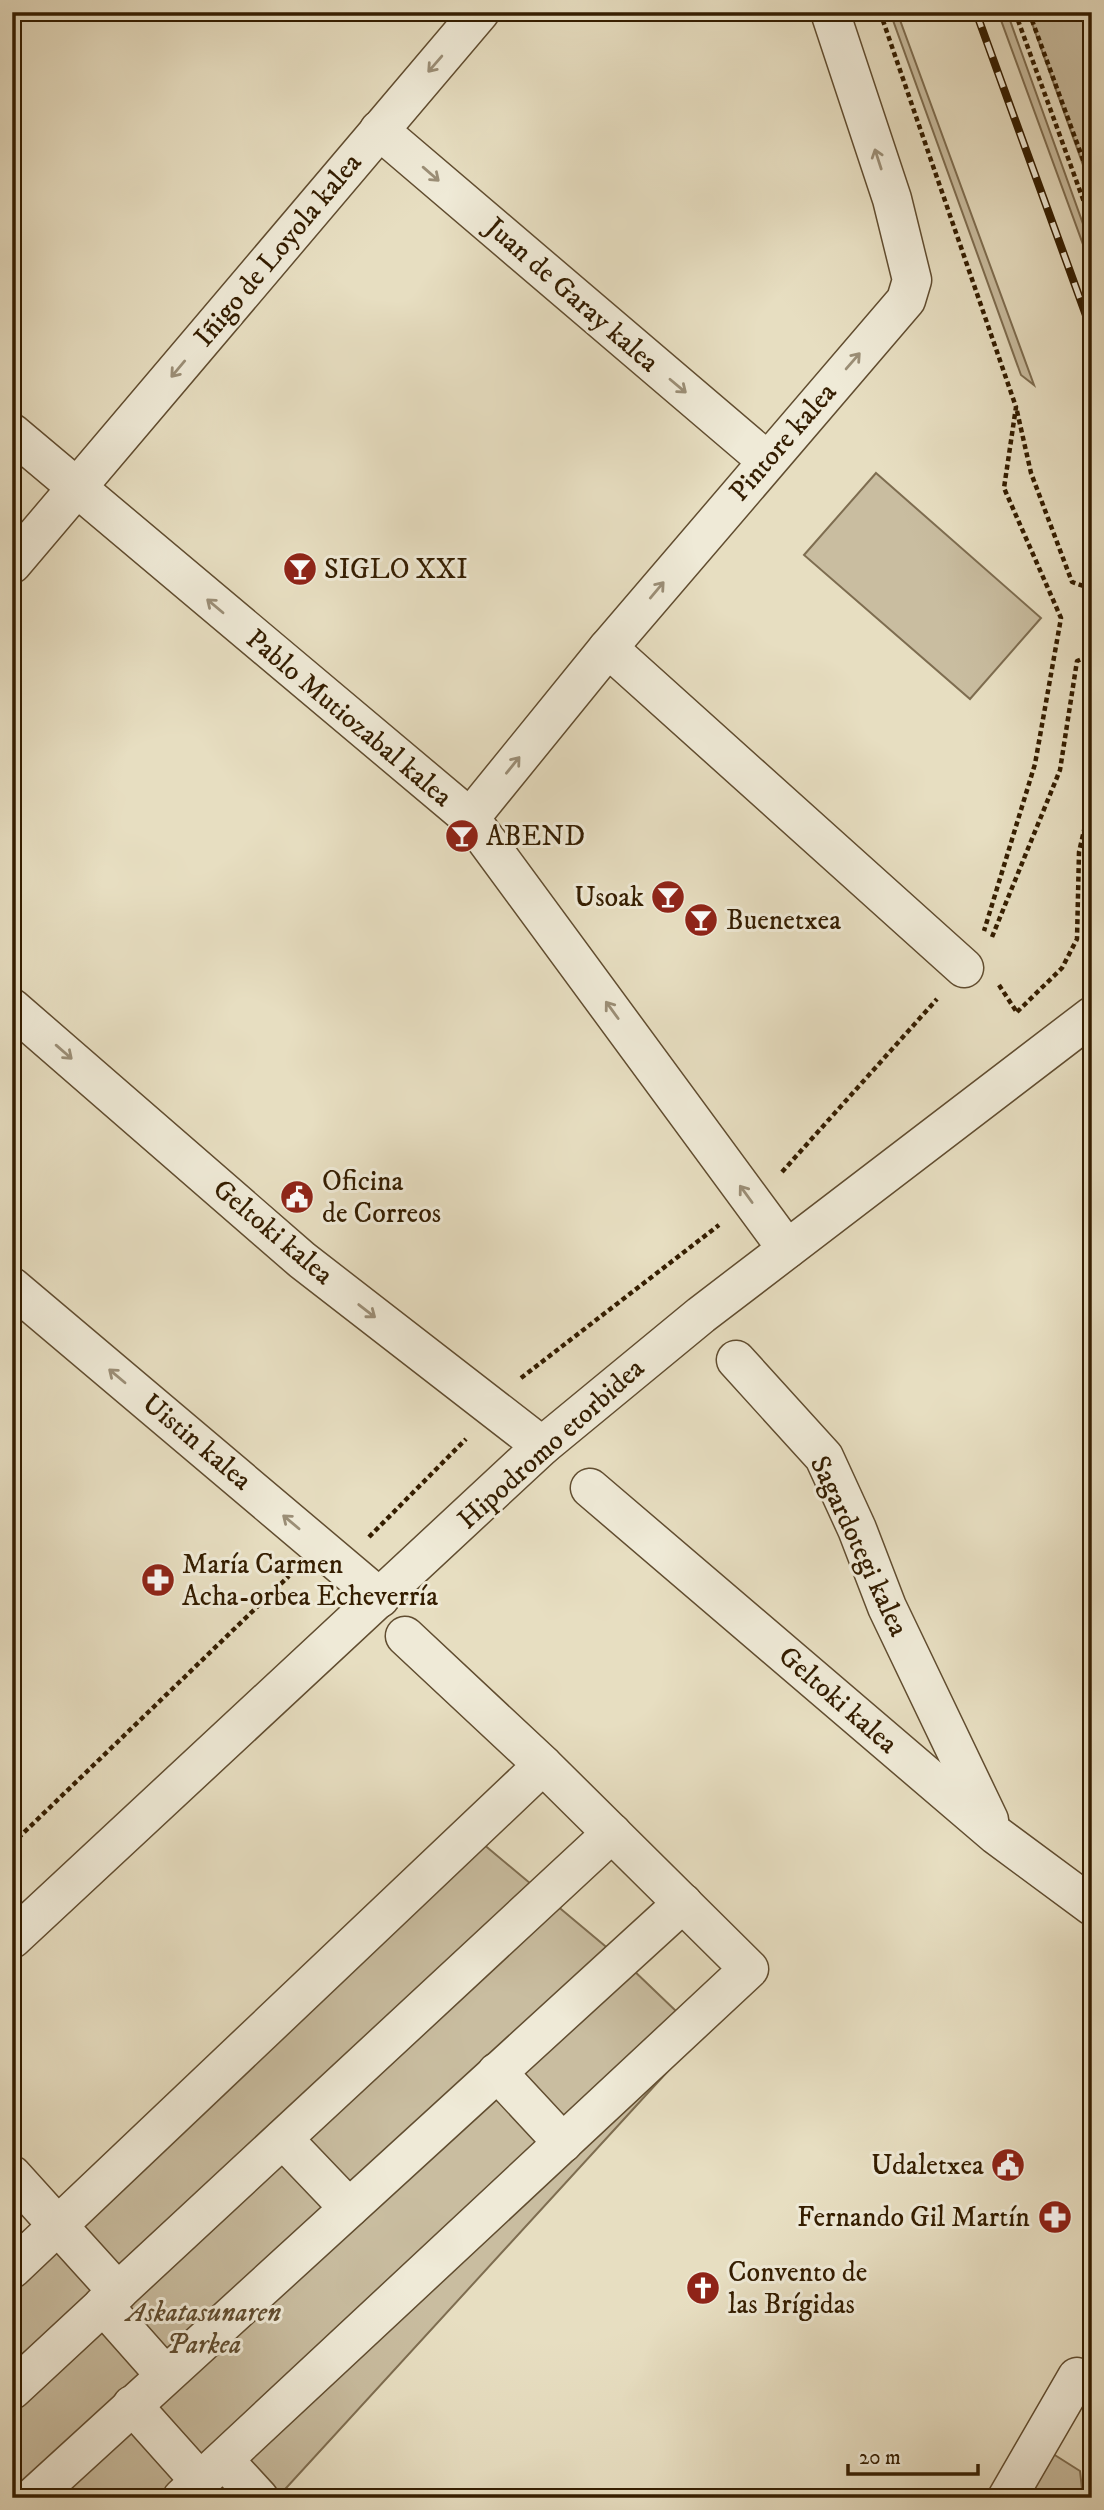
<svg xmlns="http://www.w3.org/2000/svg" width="1104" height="2510" font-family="'IM FELL DW Pica',serif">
<rect width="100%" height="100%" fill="#e7dec1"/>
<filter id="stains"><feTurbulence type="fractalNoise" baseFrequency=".00286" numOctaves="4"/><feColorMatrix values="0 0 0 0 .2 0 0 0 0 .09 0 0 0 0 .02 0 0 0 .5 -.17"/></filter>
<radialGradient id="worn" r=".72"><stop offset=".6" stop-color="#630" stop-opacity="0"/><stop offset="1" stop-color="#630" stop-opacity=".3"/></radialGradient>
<!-- green -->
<g fill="#c9bda0" stroke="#7e6d50" stroke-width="2">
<path d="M890,12H897L1034,385L1021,375Z"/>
<path d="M998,12H1007L1092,249V269Z"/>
<path d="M1028,12H1092V190Z"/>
<path d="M876,473L1041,618L970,699L804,555Z"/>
<path d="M476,1838L629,1966L701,2035L277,2498H12V2278Z"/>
<path d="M1050,2452L1080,2471L1083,2498H1023Z"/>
</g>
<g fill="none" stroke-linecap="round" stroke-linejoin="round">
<!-- street casing -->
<g stroke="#614d30" stroke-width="41">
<g id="street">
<path d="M379,130L766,460"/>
<path d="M12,433L470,818L787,1249"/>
<path d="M12,564L480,12"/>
<path d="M608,648L964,968"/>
<path d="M470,818L608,648L906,300L912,280L892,199L830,12"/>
<path d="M12,1008L302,1260L542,1446"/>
<path d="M12,1287L380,1598"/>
<path d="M736,1360L824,1457L857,1529L887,1607L989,1820"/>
<path d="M590,1488L996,1835L1092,1906"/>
<path d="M12,1939L542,1446L701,1315L1092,1016"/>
<path d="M497,2072L563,2143"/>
<path d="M283,2139L349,2208"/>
<path d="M12,2175L118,2292"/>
<path d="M12,2269L543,1765L405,1636"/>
<path d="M103,2305L165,2375"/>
<path d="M12,2390L612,1833"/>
<path d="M132,2405L200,2481"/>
<path d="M224,2460L259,2498"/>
<path d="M32,2498L683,1903"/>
<path d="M182,2498L749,1969L543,1765"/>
<path d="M1007,2498L1077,2377"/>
</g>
</g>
<!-- path -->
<g stroke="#341d00" stroke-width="4.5" stroke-dasharray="5 3.5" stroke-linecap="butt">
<path d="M880,12L1016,407L1004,488L1061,618L1035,764L984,931"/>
<path d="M1015,12L1092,224"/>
<path d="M1029,12L1092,184"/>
<path d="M1017,411L1031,473L1072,582L1092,589"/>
<path d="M992,937L1060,770L1077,661L1092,655"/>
<path d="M999,985L1016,1011"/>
<path d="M1017,1012L1062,968L1077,939L1079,852L1092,796"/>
<path d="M782,1172L937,999"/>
<path d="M521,1378L719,1225"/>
<path d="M369,1537L466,1439"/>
<path d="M12,1844L289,1576"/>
</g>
<!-- street -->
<use href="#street" stroke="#efead7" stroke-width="38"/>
<!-- rail casing -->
<g stroke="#341d00" stroke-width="8">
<path id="rail" d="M976,12L1092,332"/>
</g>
<!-- rail -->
<use href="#rail" stroke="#efead7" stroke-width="5" stroke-dasharray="16" stroke-linecap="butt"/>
</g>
<!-- one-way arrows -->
<defs><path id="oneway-shaft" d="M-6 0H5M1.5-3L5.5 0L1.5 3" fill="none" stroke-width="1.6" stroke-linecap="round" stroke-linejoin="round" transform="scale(1.75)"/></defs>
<g stroke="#9b8e76">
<use href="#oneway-shaft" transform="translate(435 64) rotate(131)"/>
<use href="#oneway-shaft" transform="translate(878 159) rotate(-108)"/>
<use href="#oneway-shaft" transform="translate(431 174) rotate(41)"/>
<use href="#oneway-shaft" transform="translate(853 361) rotate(-49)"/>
<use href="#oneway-shaft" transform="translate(178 369) rotate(130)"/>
<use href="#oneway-shaft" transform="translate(678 386) rotate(40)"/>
<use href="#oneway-shaft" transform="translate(657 590) rotate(-50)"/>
<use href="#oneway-shaft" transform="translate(215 606) rotate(-140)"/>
<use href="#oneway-shaft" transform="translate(513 765) rotate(-51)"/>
<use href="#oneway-shaft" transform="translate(612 1010) rotate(-126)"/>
<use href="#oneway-shaft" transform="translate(64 1052) rotate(41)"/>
<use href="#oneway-shaft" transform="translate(746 1194) rotate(-126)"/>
<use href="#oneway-shaft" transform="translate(367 1311) rotate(38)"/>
<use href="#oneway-shaft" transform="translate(117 1376) rotate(-140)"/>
<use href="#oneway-shaft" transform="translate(291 1522) rotate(-140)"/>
</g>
<!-- icons -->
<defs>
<g id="bar-disc" transform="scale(1.75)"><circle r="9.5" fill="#8f2418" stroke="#efead7"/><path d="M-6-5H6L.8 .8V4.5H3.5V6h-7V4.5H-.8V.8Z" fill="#fff"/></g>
<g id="civic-disc" transform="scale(1.75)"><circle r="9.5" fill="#8f2418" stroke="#efead7"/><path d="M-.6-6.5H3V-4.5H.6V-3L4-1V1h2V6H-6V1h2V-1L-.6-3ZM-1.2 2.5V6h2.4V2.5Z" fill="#fff"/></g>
<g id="pharmacy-disc" transform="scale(1.75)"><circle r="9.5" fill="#8f2418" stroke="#efead7"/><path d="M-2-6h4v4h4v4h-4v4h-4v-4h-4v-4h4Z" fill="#fff"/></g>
<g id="church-disc" transform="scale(1.75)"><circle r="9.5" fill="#8f2418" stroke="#efead7"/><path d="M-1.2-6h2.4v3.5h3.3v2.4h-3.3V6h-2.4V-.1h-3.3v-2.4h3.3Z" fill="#fff"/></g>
</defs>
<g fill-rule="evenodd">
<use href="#bar-disc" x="300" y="569"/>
<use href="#bar-disc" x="462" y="836"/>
<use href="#bar-disc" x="668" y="897"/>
<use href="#bar-disc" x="701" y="920"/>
<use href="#civic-disc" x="297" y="1197"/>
<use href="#pharmacy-disc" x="158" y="1580"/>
<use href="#civic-disc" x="1008" y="2165"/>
<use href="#pharmacy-disc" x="1055" y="2217"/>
<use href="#church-disc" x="703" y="2288"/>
</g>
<g text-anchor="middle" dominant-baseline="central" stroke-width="6" stroke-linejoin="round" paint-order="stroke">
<!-- street labels -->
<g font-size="28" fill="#341d00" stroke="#efead7">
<text transform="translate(278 250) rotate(-50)">Iñigo de Loyola kalea</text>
<text transform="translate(572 295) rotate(41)">Juan de Garay kalea</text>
<text transform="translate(783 442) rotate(-49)">Pintore kalea</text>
<text transform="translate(349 718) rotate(40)">Pablo Mutiozabal kalea</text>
<text transform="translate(273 1232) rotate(40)">Geltoki kalea</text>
<text transform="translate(197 1442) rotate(40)">Uistin kalea</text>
<text transform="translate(551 1444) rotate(-42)">Hipodromo etorbidea</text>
<text transform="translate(859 1546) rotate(65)">Sagardotegi kalea</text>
<text transform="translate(838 1700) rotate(41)">Geltoki kalea</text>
</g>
<!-- poi labels -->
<g font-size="28" fill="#341d00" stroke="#efead7" text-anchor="start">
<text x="324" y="569">SIGLO XXI</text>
<text x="486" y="836">ABEND</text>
<text x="644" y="897" text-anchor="end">Usoak</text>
<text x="726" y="920">Buenetxea</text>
<text x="322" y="1181">Oficina<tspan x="322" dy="32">de Correos</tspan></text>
<text x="182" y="1564">María Carmen<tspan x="182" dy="32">Acha-orbea Echeverría</tspan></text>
<text x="984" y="2165" text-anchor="end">Udaletxea</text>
<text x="1030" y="2217" text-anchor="end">Fernando Gil Martín</text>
<text x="728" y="2272">Convento de<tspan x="728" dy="32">las Brígidas</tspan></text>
</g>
<!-- park labels -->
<g font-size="28" font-style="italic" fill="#614d30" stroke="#efead7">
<text x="204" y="2312">Askatasunaren<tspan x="204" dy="32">Parkea</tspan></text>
</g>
</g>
<!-- margin -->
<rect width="1104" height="2510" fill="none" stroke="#e7dec1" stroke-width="42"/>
<rect x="14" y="14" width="1076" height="2482" fill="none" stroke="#341d00" stroke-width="3.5"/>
<rect x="21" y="21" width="1062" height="2468" fill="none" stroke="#341d00" stroke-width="2"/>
<!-- scale -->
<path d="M848 2464v10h130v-10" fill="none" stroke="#341d00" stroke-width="3.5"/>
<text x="859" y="2464" font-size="21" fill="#341d00" stroke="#efead7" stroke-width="5" paint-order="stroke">20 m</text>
<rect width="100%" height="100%" filter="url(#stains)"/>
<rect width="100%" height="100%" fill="url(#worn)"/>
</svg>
